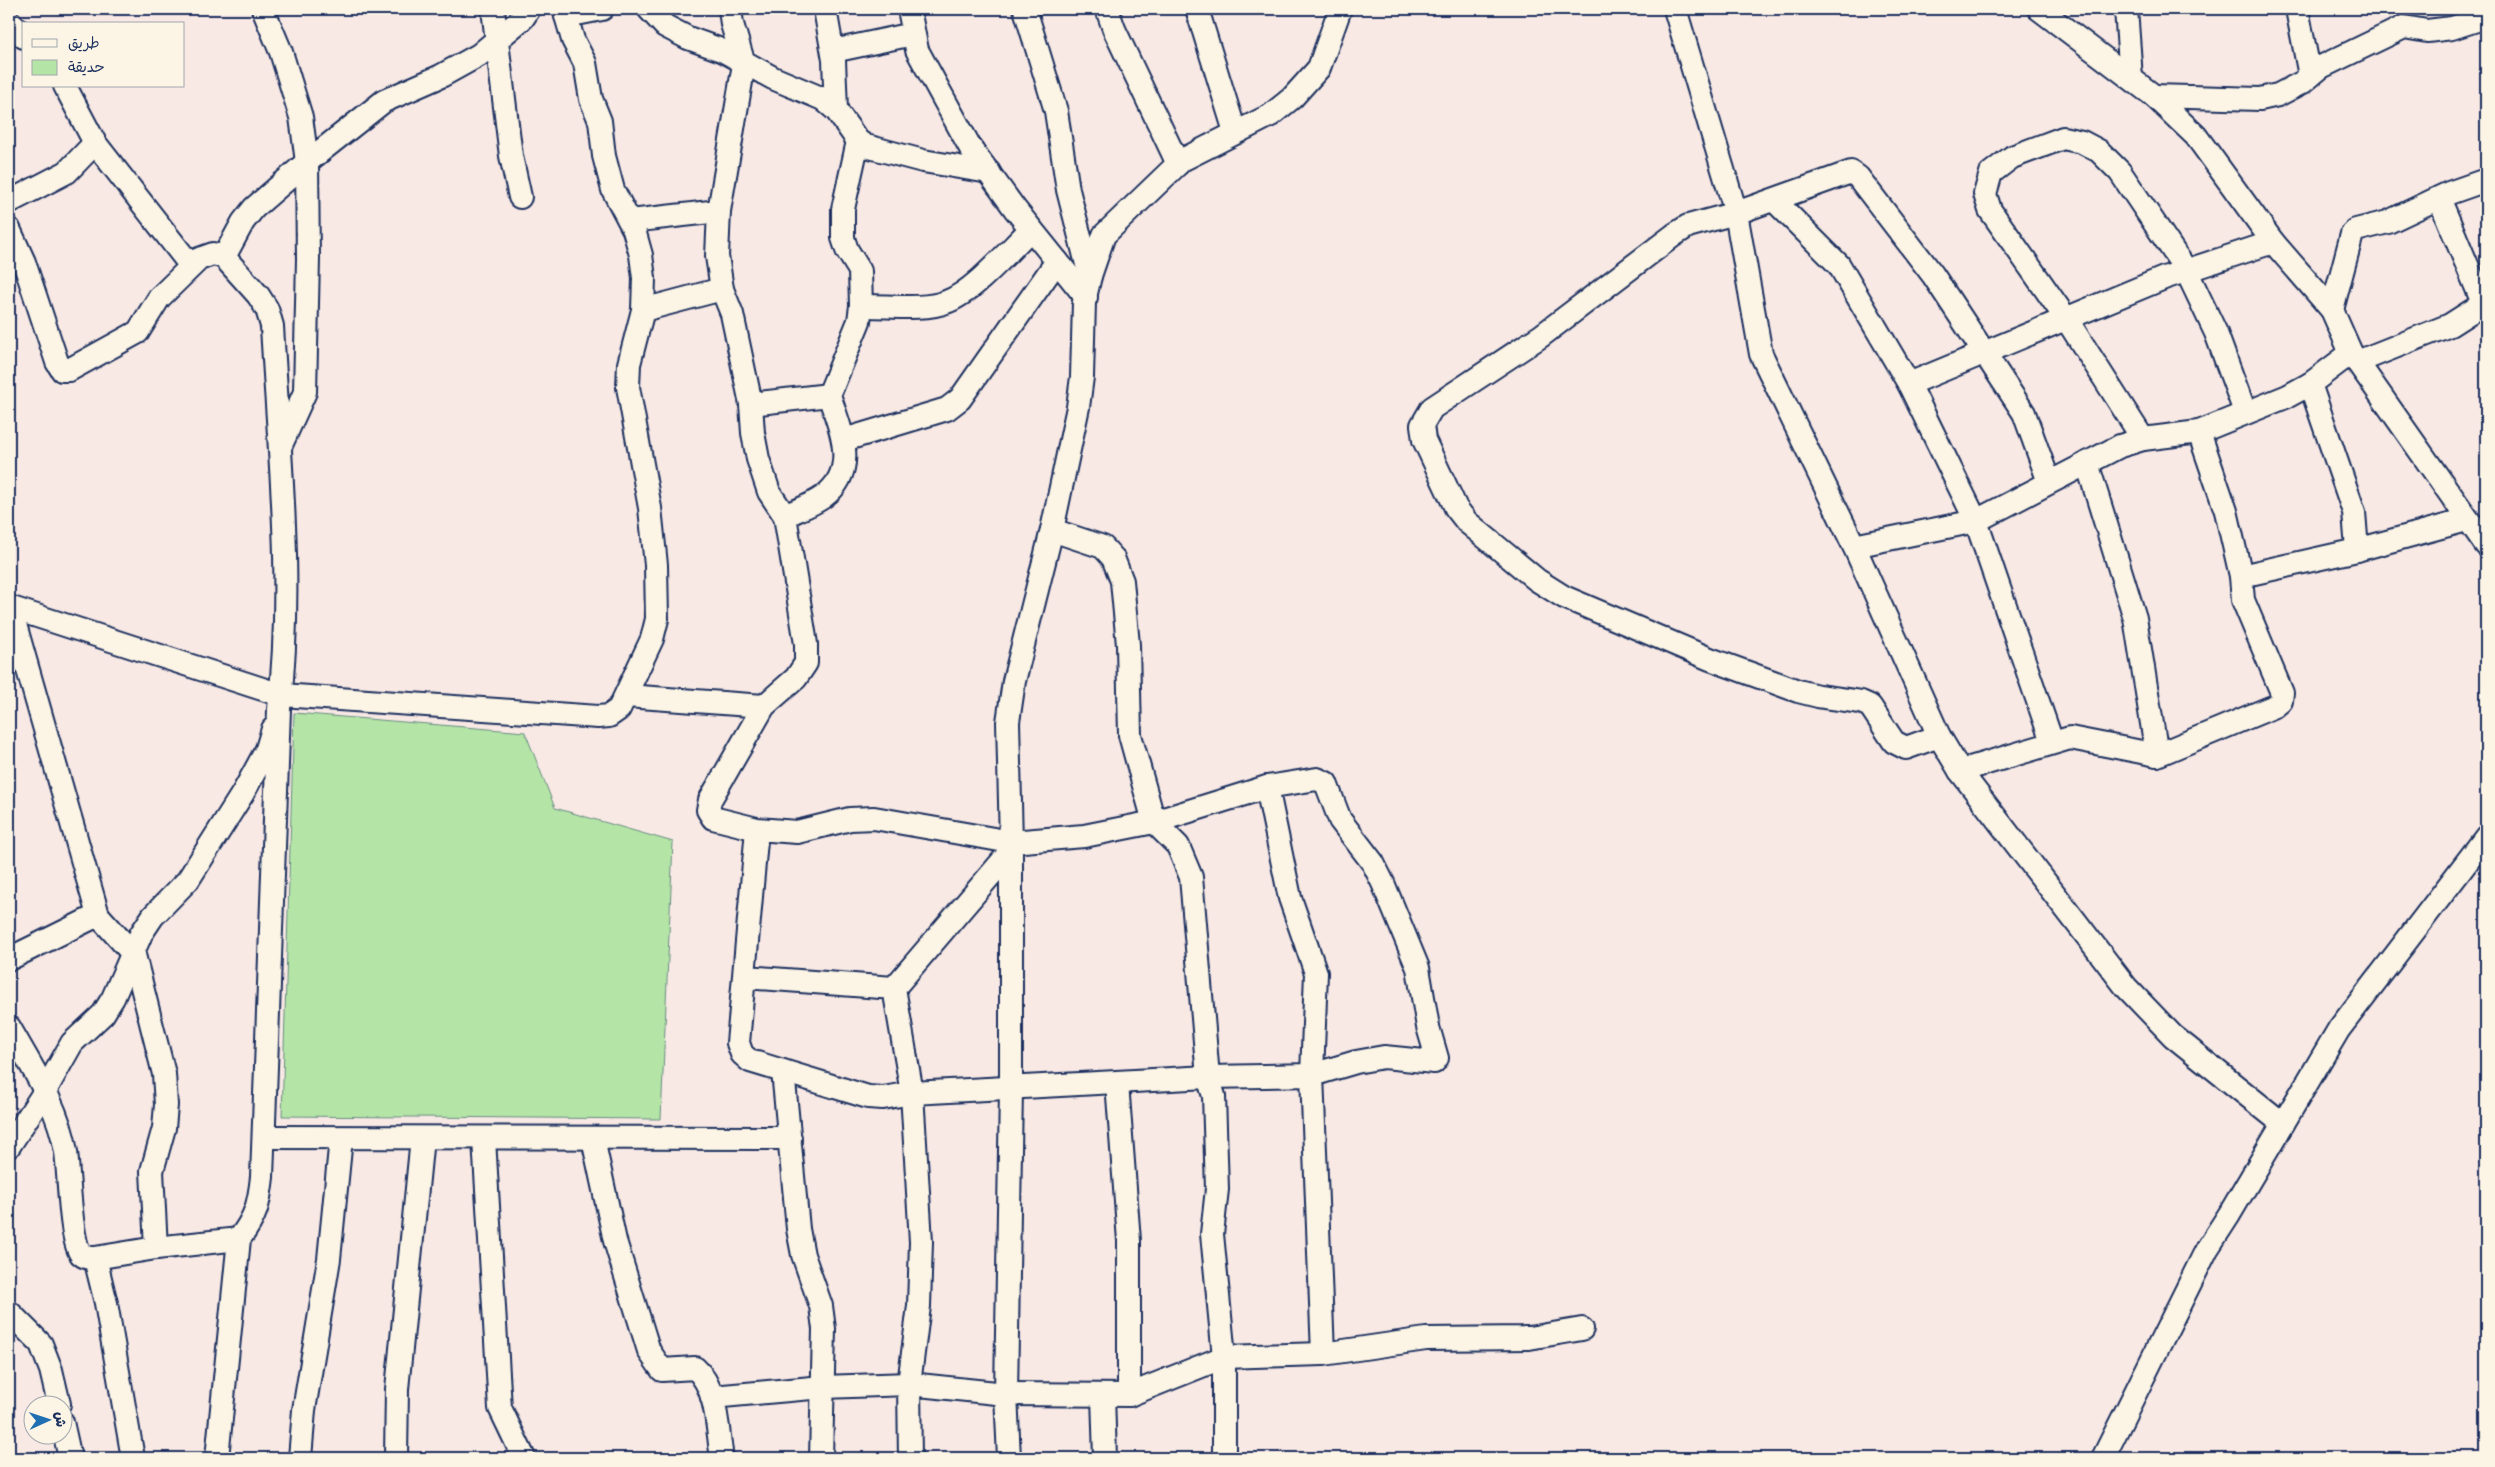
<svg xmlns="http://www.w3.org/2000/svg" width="2495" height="1467" font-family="Caveat,'Playpen Sans Arabic',sans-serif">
<rect width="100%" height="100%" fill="#f8e9e4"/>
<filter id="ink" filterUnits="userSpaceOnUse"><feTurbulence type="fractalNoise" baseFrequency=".02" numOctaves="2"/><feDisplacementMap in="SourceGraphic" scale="10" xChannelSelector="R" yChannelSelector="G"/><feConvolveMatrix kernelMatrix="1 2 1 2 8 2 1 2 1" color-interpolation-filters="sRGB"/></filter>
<g filter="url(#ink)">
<!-- green -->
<path fill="#b4e5a6" stroke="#688a82" d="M294,713L525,732L555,808L673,842L661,1119L282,1116Z"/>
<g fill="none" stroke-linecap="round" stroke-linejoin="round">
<!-- minor casing -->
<g stroke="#1b2f5e" stroke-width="26">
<g id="minor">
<path d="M263,9L281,52L301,117L307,162L308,259L305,392L281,445"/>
<path d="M493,9L511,156L520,197"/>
<path d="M649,9L665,26L688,38L724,51L773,78L823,99L836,110L858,141L866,146L923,161L989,172"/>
<path d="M730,9L732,24L744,64L719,211L717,256L722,289L732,314L751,404L753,433L758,459L769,492L785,516L806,644V663L796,678L764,706L710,800L708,810L713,818L757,829L797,832L850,819L874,818L1011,842L1084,836L1154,822L1267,787L1317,779L1326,783L1340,820L1373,863L1383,883L1418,968L1428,1027L1437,1058L1434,1062L1384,1057L1356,1062L1312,1075L1208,1077L912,1093L883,1098L868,1097L750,1061L742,1054L738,1043L757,829"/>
<path d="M825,9L834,60L836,110"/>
<path d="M909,9L917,50L970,147L1015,209L1086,297"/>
<path d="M1025,9L1056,111L1068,190L1090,276"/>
<path d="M1107,9L1114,29L1178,164"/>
<path d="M1197,9L1235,132"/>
<path d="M1675,9L1736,213L1761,354L1854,546L1939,736L1960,771L2126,987L2173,1036L2283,1124"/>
<path d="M2039,9L2154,96L2196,136L2273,242L2332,310L2351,353L2486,545"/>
<path d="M2126,9L2131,78"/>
<path d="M2297,9L2310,76"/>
<path d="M566,16L602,9"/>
<path d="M9,21L24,37"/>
<path d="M833,51L913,34"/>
<path d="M65,86L95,143L191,266"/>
<path d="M2154,96L2260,99L2278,95L2303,82L2321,67L2404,27L2427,31L2452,28L2486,17"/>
<path d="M2439,198L2483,303"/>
<path d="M1774,200L1839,265L1909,384L1976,521L2052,742"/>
<path d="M9,202L67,172L95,143"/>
<path d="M630,221L719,211"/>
<path d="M9,229L24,262L57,362L62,370H69L138,332L159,298L199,259L213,254L224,257L258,295L267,309L272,326C279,453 294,582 279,709L262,1177C259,1204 256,1217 239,1239L217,1458"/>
<path d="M224,257L243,222L254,208L307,162L384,101L441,76L479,55L523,18L529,9"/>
<path d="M861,306C885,305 924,311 946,302C974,292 1009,250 1031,229"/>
<path d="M643,310L722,289"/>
<path d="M2332,310L2352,234L2356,230L2388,222L2449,193L2486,180"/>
<path d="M2357,362L2450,325L2486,302"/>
<path d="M1909,384L2164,278L2273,242"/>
<path d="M2310,384L2354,512L2357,550"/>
<path d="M751,404L829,395"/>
<path d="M2143,439L2067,320L1990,210L1985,194L1991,173L2012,157L2063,138L2082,142L2099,151L2120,172L2186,270L2216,333L2245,412"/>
<path d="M844,440L947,409L960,399L1057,261"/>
<path d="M2087,463L2135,618L2157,755"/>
<path d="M785,516C797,510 812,505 823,497C860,470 840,429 829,395L859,321L861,306L860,271L847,250L843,238V209L858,141"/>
<path d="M1052,530L1103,547L1113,558L1122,581L1128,645L1130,735L1154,822L1178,846L1191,877L1208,1077L1214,1096L1217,1189L1212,1234L1224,1357V1458"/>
<path d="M1854,546L1976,521L2120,446L2143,439L2199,432L2288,396L2310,384L2351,353"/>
<path d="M2241,576L2357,550L2467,520"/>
<path d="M9,607L281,695L598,717L609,716L619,709L652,639L657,619L656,565L650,508L628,387L629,364L643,310L644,278L641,255L634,230L613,190L604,156L600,121L591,99L585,63L573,40L564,9"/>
<path d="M10,607L98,915L134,955L164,1074L166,1105L164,1128L152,1171L156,1248"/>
<path d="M626,696L764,706"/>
<path d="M1939,736L1906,748L1894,742L1870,706L1861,702L1818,696L1798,691L1710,659L1564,597L1537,580L1467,522L1456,508L1424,440L1422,425L1432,408L1541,336L1674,235L1688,226L1736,213L1851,172L1858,177L1933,275L2024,413L2049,482"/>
<path d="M1960,771L2070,738L2157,755L2275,706L2281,701L2282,693L2243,600L2241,576L2226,511L2199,432"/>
<path d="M1267,787L1290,898L1316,973L1312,1075L1323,1354"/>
<path d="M9,959L98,915"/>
<path d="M745,977L894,988"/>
<path d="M9,1027C31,1066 59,1107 66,1152C69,1172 70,1241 81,1254C85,1258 90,1258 95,1258L156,1248L239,1239"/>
<path d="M783,1071L798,1229L803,1255L821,1306L824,1329L821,1458"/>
<path d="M1117,1083L1129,1241V1395"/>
<path d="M264,1137L790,1138"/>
<path d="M484,1139L500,1408L524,1458"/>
<path d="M593,1139L615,1241L649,1351L662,1370L695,1368C718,1388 717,1430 722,1458"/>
<path d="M9,1146L45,1091L72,1043L103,1014L113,998L141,934L153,916L188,880L243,793L267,749L273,729"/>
<path d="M95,1258L106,1303L133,1458"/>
<path d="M9,1312L41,1344L51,1370L59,1404"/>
<path d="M1103,1396L1105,1458"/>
<path d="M712,1397L823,1387L909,1384L1006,1394L1129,1395L1224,1357L1323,1354L1426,1339L1529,1338L1582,1329"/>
<path d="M62,1422L70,1458"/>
<path d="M300,1458L304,1410L329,1259L341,1138"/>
<path d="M396,1458L397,1389L422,1138"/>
<path d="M910,1458L909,1384L919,1306L921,1242L912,1093L894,988L1011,851"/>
<path d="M1009,1458L1006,1394L1011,1090V842L1008,722L1014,681L1052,530L1078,407L1082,377L1084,302L1090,276L1104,235L1182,160L1271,115L1292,98L1319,68L1340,9"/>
<path d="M2103,1458L2207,1249L2229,1215L2339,1029L2486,837"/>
</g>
</g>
<!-- minor -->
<use href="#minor" stroke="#fcf5e5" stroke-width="22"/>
</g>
</g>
<!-- margin -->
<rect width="2495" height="1467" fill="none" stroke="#fcf5e5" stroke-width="30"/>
<rect x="15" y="15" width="2465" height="1437" fill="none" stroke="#1b2f5e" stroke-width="2" filter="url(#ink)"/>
<!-- legend -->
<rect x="22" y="22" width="162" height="65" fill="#fcf5e5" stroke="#a2a6af"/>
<rect x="32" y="39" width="25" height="8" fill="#fcf5e5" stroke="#a2a6af"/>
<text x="68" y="48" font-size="15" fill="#1b2f5e">طريق</text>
<rect x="32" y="60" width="25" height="15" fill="#b4e5a6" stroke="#a2a6af"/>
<text x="68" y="72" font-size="15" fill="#1b2f5e">حديقة</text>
<!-- north arrow -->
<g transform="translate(48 1420) rotate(87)"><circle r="24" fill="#fcf5e5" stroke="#a2a6af"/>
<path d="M0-4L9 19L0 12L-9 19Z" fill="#1f6fb2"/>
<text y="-8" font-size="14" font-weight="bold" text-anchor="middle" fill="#1b2f5e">ش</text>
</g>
</svg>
